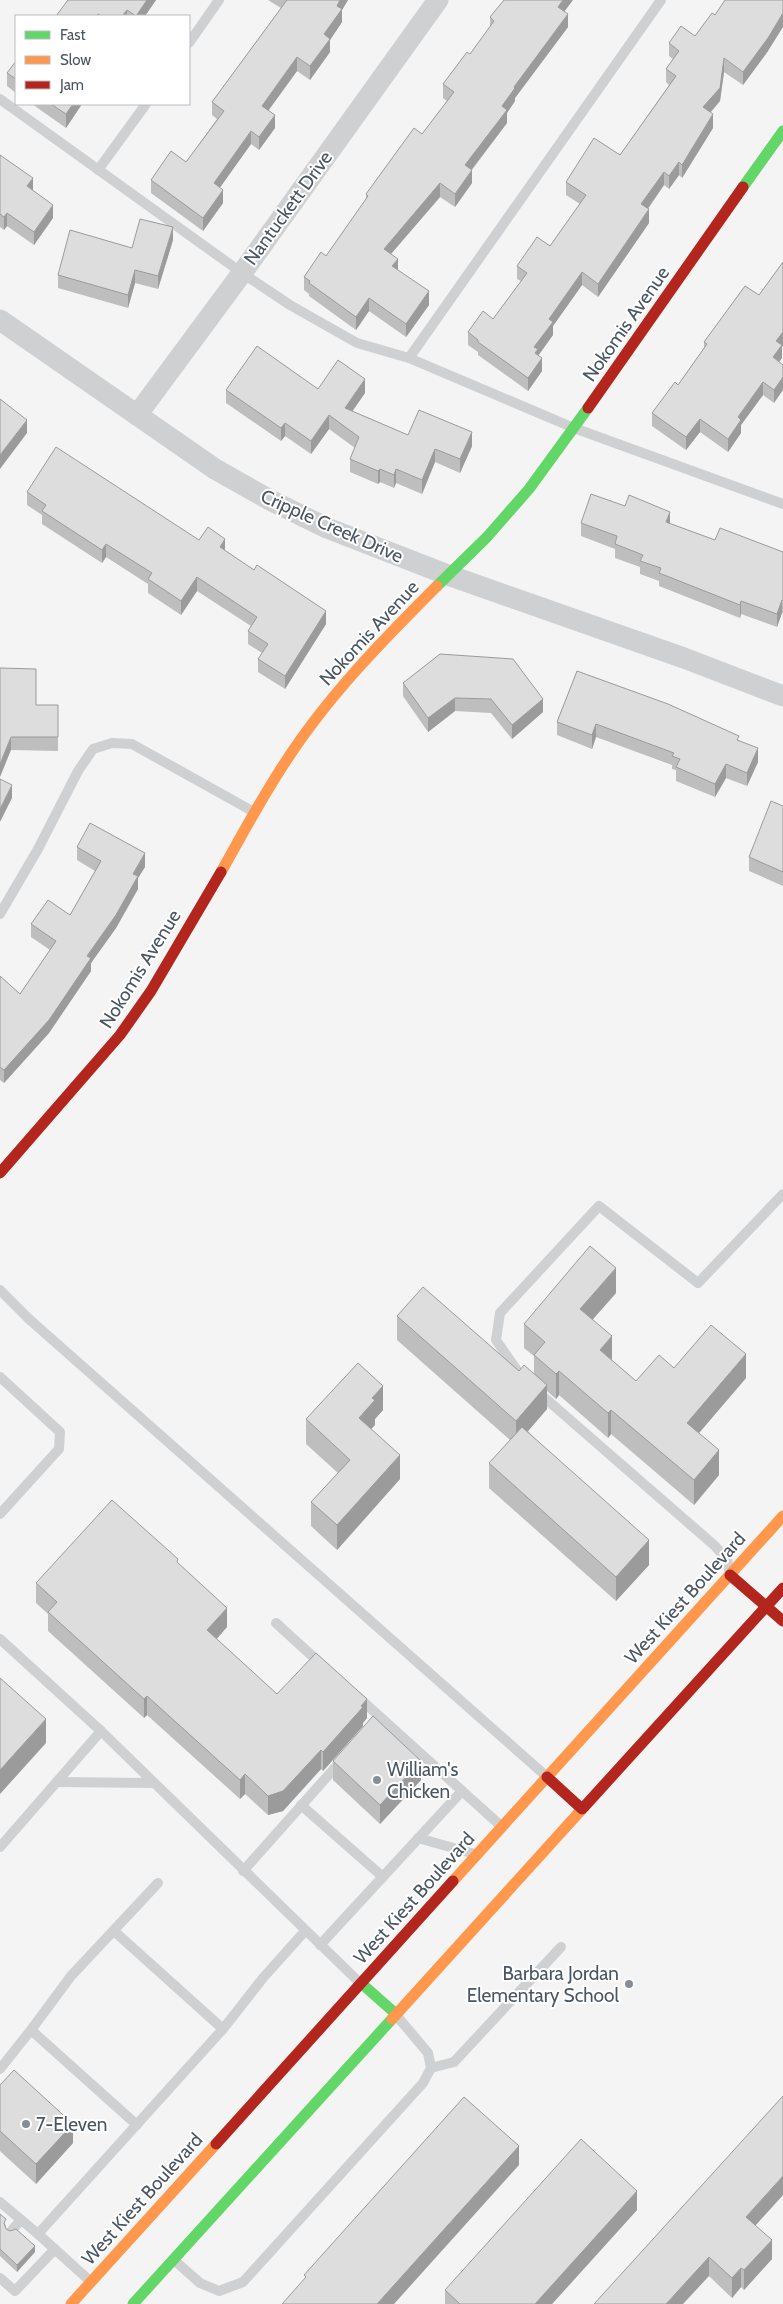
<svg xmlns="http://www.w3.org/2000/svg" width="783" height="2304" font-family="Cabin,sans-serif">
<rect width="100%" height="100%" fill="#f4f4f4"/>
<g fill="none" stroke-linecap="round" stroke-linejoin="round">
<!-- lane -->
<g stroke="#ced0d2" stroke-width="10">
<path d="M189,43L219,0"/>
<path d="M0,99L242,273L290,305L357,343L409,358L574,428L783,504"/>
<path d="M98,170L146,104"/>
<path d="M409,358L661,0"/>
<path d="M0,914L38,849L78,771L93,749L112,743L132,744L254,812"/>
<path d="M0,1290L29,1319L546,1776"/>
<path d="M0,1377L60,1432L59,1449L0,1514"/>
<path d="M523,1379L496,1340L500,1313L599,1206L698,1283L783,1194"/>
<path d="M538,1392L715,1546L727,1560L729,1570"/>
<path d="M276,1623L321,1664"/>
<path d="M0,1639L101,1731"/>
<path d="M358,1697L501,1826"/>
<path d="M57,1782L152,1783"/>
<path d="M301,1805L383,1877"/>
<path d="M418,1838L475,1854"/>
<path d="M0,1847L101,1731L360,1983"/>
<path d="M243,1871L341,1761"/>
<path d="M114,1931L223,2029"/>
<path d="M320,1945L462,1791"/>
<path d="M31,2030L71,1976L158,1883"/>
<path d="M431,2068L454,2062L561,1947"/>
<path d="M0,2069L31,2030L137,2125"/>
<path d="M0,2202L38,2234"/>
<path d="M11,2231L21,2220"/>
<path d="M174,2260L200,2283L219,2291L243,2282L423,2083L431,2068L428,2053L396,2015"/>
<path d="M0,2278L15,2291L55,2249"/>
<path d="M90,2281L38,2234L223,2029L263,1978L305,1931"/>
</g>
<!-- street -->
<g stroke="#ced0d2" stroke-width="21">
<path d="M0,320L215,469L270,500L327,528L448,575L684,658L783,696"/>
<path d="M137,415L242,273L438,0"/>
</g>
<!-- fast -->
<g stroke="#63d668" stroke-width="11">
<path d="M743,187L783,131"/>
<path d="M437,586L487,537L529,489L588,408"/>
<path d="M361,1983L396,2014"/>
<path d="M133,2304L392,2019"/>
</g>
<!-- slow -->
<g stroke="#ff974d" stroke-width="11">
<path d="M221,872C242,835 262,797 286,761C328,696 383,640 437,586"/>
<path d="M453,1881L783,1516"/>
<path d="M392,2019L584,1807"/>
<path d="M71,2304L216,2144"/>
</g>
<!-- jam -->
<g stroke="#b3261e" stroke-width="11">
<path d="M588,408L743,187"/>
<path d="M0,1173L120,1035L151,991L221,872"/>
<path d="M730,1575L783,1621"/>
<path d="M547,1777L582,1809"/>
<path d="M584,1807L783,1588"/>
<path d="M216,2144L453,1881"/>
</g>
</g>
<!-- wall -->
<g fill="#bebebf">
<path d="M67,0H156L145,16H56L67,2Z"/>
<path d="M268,0H348L342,10V22L330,40V52L310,80L297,71L269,110L275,128L259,150L251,144L220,187L223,203L203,231L151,193V180L186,162L217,119L212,115V102L281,8Z"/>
<path d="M565,12L568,27L515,98V101L507,113V123L472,170V183L455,207L440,197L391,254L398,270L429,305L406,337L369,311L356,330L309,296V294L304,290V277L326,256L366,199V194L422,134L447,101L443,98V84L470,54L490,27V17Z"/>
<path d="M695,36L768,51L743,85L724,72L720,101L710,113L713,128L682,178L679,175L669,189L664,185L648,209L649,223L598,297L582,285L553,326V335L538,355L542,371L528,391L478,355V352L468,345V332L493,319L521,281L517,279V266L550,246L580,204L566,195V182L620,155L669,85L666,82V69L673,59L669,56V43Z"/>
<path d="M16,61V93L7,86V73Z"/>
<path d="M32,104H82L66,128Z"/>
<path d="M0,155L33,191L53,218L34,245L7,226L4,230L0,227Z"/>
<path d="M173,240L158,289L135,283L128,308L58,288V275L132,248Z"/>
<path d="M783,262V345L782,347V358L779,362L774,403L763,395L741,425V433L728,452L700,432L686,450L652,426V413L678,385L704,348V342L759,295Z"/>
<path d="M318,389L365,393L352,411L408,435L472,446L460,473L435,462L422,494L396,483L394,488L380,482L378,484L350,472V459L355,448L329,429L311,454L285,436L281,441L226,403V390Z"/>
<path d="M27,492L199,540L225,551L326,624L285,689L258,672V659L262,653L248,644V631L251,626L197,591L181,615L148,593V584L106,557L102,563L42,524V515L27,505Z"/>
<path d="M581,523L670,524L715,540L783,552V614L782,613L777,627L741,614L740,618L659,586V581L640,574V567L615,558V549L581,536Z"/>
<path d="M440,654L543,712L512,739L491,713L455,711L428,732L403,696V683Z"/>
<path d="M0,668L36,705H58V751L11,750Z"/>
<path d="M577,671L739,740L758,762L747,786L726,778L715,797L676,781V770L672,769V765L596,737L592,749L557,735V722Z"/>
<path d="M783,806V886L749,871V857Z"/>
<path d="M77,847L145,867L138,878V889L116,928L91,963V971L49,1033L4,1083L0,1080V976L20,994L50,950L31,937V924L70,915L95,871L77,860Z"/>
<path d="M616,1293L592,1320L612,1360L636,1381L674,1368L746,1378L699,1433L719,1475L694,1505L611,1434L608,1438L559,1395L556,1399L547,1391V1409L528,1431L649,1565L616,1601L489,1488V1463L510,1440L397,1340V1316L519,1371L534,1373V1356L524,1348V1324Z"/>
<path d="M383,1410L375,1419V1425L371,1429L400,1479L337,1550L311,1526V1502L338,1473L306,1444V1419Z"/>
<path d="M178,1563L227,1627L216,1639L277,1694L367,1718L363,1723V1726L323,1771L321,1769L283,1811L268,1815L245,1794L240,1799L147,1715L144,1718L48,1631V1614L36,1603V1583Z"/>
<path d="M333,1761L421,1780L380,1824L333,1780Z"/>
<path d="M0,2085L73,2143L36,2184L0,2151Z"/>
<path d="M783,2195L755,2225L772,2259L744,2290L741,2287L732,2298L709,2276L594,2304Z"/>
<path d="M637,2210L552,2304H445V2290Z"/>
<path d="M0,2214L6,2226V2229L35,2252L17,2272L0,2256Z"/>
</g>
<!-- shaded-wall -->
<g fill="#9b9b9b">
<path d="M147,0H156L145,16H136Z"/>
<path d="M340,0H348L342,10V22L330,40V52L310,80V66L337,6Z"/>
<path d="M563,0H573L558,20V7Z"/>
<path d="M127,10V16H122Z"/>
<path d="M783,13V27L768,51L743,85V72Z"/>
<path d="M568,14V27L515,98V101L507,113V123L465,178V165L502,106L514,87Z"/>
<path d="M297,57V71L262,119V106Z"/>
<path d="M724,58V72L720,101L703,121V107Z"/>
<path d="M73,104H82L66,128V114Z"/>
<path d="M713,114V128L682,178V165Z"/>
<path d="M275,115V128L259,150V137Z"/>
<path d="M251,131V144L214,196V183Z"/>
<path d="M679,162V175L669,189V176Z"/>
<path d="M472,170V183L455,207V194Z"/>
<path d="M664,172V185L641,218V204Z"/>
<path d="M33,178V191L27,186Z"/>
<path d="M440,183V197L384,262V249Z"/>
<path d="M223,190V203L203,231V218Z"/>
<path d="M53,205V218L34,245V232Z"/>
<path d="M649,209V223L598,297V284Z"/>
<path d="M7,213V226L4,230V217Z"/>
<path d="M173,227V240L158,289V276Z"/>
<path d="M398,259V272L392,266Z"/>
<path d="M135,270V283L128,308V295Z"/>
<path d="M582,272V285L553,326V335L538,356V363L534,347L549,319Z"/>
<path d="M429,291V305L406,337V324Z"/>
<path d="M369,298V311L356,330V317Z"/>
<path d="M783,332V345L782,347V358L773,370V357L776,341Z"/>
<path d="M542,358V371L528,391V378Z"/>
<path d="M783,377V390L774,403V390Z"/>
<path d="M365,379V393L345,422V408Z"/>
<path d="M763,382V395L741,425V433L728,452V439L738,417Z"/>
<path d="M329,415V429L311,454V441Z"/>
<path d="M700,419V432L686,450V437Z"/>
<path d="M27,420V433L0,469V455Z"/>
<path d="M285,423V436L281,441V428Z"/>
<path d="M472,432V446L460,473V459Z"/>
<path d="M435,449V462L422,494V480Z"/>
<path d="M380,469V482L378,484V471Z"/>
<path d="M396,469V483L394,488V475Z"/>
<path d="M670,512V525L666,522Z"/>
<path d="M225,539V552L220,547Z"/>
<path d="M106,544V557L102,563V550Z"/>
<path d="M197,577V591L181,615V601Z"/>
<path d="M782,600V613L777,627V614Z"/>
<path d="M741,601V614L740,618V605Z"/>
<path d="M326,611V624L285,689V676Z"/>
<path d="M455,698V711L428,732V718Z"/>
<path d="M543,699V712L512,739V725Z"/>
<path d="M596,724V737L592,749V735Z"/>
<path d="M11,737V750L0,777V764Z"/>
<path d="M758,748V762L747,786V773Z"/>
<path d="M726,764V778L715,797V784Z"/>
<path d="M12,785V798L0,822V809Z"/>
<path d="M145,853V867L138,878V889L116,928L91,963V971L49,1033L4,1083V1070L87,956Z"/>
<path d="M616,1268V1293L580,1334V1309Z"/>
<path d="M612,1336V1360L600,1350Z"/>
<path d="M746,1354V1378L687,1447V1423Z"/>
<path d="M559,1371V1395L556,1399V1374Z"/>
<path d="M547,1385V1409L516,1445V1421Z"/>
<path d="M383,1386V1410L375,1419V1425L359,1442V1418L372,1398Z"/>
<path d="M611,1410V1434L608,1438V1413Z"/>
<path d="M719,1450V1475L694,1505V1480Z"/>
<path d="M400,1455V1479L337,1550V1525Z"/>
<path d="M649,1540V1565L616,1601V1577Z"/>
<path d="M227,1608V1627L207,1650V1630Z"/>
<path d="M147,1696V1715L144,1718V1699Z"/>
<path d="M367,1699V1718L363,1723V1726L323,1771V1752Z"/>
<path d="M46,1719V1743L0,1794V1770Z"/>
<path d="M321,1750V1769L283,1811L268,1815V1796Z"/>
<path d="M421,1761V1780L380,1824V1805Z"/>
<path d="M245,1774V1794L240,1799V1780Z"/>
<path d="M73,2124V2143L36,2184V2164Z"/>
<path d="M519,2146V2165L394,2304H377Z"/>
<path d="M783,2176V2195L746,2236V2217Z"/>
<path d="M637,2191V2210L552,2304H535Z"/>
<path d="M772,2240V2259L744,2290V2270Z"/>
<path d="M35,2246V2252L17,2272V2265Z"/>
<path d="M709,2257V2276L683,2304H666Z"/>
<path d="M741,2268V2287L732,2298V2278Z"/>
</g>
<!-- building -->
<g fill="#ddddde" stroke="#9b9b9b">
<path d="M68,0H147L136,16L127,10L122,16H102L98,14L96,16H56Z"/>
<path d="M287,0H340L337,6L342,9L324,34L330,39L310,66L297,57L262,106L275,115L259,137L251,131L214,183L223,190L203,218L151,180L171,151L186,162L224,111L212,102Z"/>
<path d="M504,0H563L558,7L568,14L514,87L515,88L502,106L507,110L465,165L472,170L455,194L440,183L384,249L398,259L392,266L429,291L406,324L369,298L356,317L309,283L310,281L304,277L321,252L326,256L368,196L366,194L414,128L422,134L454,92L443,84L467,52L470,54L494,21L490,17Z"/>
<path d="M725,0H783V13L768,38L743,72L724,58L720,88L703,107L713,114L682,165L679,162L669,176L664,172L641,204L649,209L598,284L582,272L549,319L553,322L534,347L538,349L535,353L542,358L528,378L478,342V340L468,332L483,311L493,319L527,273L517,266L537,237L550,246L586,195L566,182L594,138L620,155L676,76L666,69L679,51L669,43L681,26L695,36L712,13L715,15Z"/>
<path d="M16,61V79L7,73Z"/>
<path d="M51,104H73L66,114Z"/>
<path d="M0,155L33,178L27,186L53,205L34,232L7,213L4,217L0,214Z"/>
<path d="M140,219L173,227L158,276L135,270L128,295L58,275L70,230L132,248Z"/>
<path d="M783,262V332L776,341L782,345L773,357L783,365V377L774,390L763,382L738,417L741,420L728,439L700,419L686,437L652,413L675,382L678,385L707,344L704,342L745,286L759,295Z"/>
<path d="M257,346L318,389L338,360L365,379L345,408L408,435L419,410L472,432L460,459L435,449L422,480L396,469L394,475L380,469L378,471L350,459L359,437L329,415L311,441L285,423L281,428L226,390Z"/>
<path d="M0,399L27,420L0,455Z"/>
<path d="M56,447L199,540L208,527L225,539L220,547L254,570L257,565L326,611L285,676L258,659L268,644L248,631L257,617L197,577L181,601L148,579L152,573L106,544L102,550L42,511L46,505L27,492Z"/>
<path d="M591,494L625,506L629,495L670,512L666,522L715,540L720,528L783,552V601L782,600L777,614L741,601L740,605L659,573L661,568L640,561L643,555L615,544L617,536L581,523Z"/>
<path d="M440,654L513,659L543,699L512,725L491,699L455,698L428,718L403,683Z"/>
<path d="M0,668L36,669V705H58V737H11L0,764Z"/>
<path d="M577,671L668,704L739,736L737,740L758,748L747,773L726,764L715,784L676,767L680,759L672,756L674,753L596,724L592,735L557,722Z"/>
<path d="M0,779L12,785L0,809Z"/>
<path d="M771,801L783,806V872L749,857Z"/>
<path d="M90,823L145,853L133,874L138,876L116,915L87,956L91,958L49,1020L4,1070L0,1067V976L20,994L56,941L31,924L48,900L70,915L101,861L77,847Z"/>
<path d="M590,1246L616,1268L580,1309L612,1336L600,1350L636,1381L659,1355L674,1368L711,1325L746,1354L687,1423L719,1450L694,1480L611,1410L608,1413L559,1371L556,1374L534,1355L545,1342L524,1324Z"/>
<path d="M423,1287L519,1371L524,1365L547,1385L516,1421L397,1316Z"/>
<path d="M358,1363L383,1386L372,1398L375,1400L359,1418L400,1455L337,1525L311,1502L350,1460L306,1419Z"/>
<path d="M522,1427L649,1540L616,1577L489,1463Z"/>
<path d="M112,1500L178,1559L177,1562L227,1608L207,1630L277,1694L316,1653L367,1699L361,1706L363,1707L323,1752L321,1750L283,1791L268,1796L245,1774L240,1780L147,1696L144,1699L48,1612L57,1602L36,1583Z"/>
<path d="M0,1678L46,1719L0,1770Z"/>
<path d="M373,1716L421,1761L380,1805L333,1761Z"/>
<path d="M14,2070L73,2124L36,2164L0,2131V2085Z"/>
<path d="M783,2096V2176L746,2217L772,2240L744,2270L741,2268L732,2278L709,2257L666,2304H594Z"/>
<path d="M464,2097L519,2146L377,2304H282L306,2277L304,2275Z"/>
<path d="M581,2139L637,2191L535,2304H460L445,2290Z"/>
<path d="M0,2214L6,2219L4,2223L6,2229L10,2231L16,2229L35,2246L17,2265L0,2249Z"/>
</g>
<!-- markers -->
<g fill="#868d94" stroke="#fff" stroke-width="2">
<circle cx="377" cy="1780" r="5"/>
<circle cx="629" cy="1984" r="5"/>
<circle cx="26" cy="2124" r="5"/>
</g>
<g text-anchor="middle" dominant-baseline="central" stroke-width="4" stroke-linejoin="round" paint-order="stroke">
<!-- street labels -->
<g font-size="19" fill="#4a5661" stroke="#fff">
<text transform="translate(288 208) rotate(-54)">Nantuckett Drive</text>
<text transform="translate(626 324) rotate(-55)">Nokomis Avenue</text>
<text transform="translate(332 526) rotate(24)">Cripple Creek Drive</text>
<text transform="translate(369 633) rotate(-47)">Nokomis Avenue</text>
<text transform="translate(140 969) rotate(-58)">Nokomis Avenue</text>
<text transform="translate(685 1598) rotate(-48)">West Kiest Boulevard</text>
<text transform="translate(414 1898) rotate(-48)">West Kiest Boulevard</text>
<text transform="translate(142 2199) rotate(-48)">West Kiest Boulevard</text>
</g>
<!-- poi labels -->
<g font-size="19" fill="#4a5661" stroke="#fff" text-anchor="start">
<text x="387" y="1769">William's<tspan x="387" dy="22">Chicken</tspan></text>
<text x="619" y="1973" text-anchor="end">Barbara Jordan<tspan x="619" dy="22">Elementary School</tspan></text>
<text x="36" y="2124">7-Eleven</text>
</g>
</g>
<!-- legend -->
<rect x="15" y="15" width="175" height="90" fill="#ffffff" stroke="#b7bbc0"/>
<rect x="25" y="31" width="25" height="8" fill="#63d668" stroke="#b7bbc0"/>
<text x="60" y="40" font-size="15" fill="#4a5661">Fast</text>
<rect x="25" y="56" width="25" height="8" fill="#ff974d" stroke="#b7bbc0"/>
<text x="60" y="65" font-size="15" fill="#4a5661">Slow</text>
<rect x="25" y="81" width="25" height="8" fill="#b3261e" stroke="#b7bbc0"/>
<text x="60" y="90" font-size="15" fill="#4a5661">Jam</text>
</svg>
